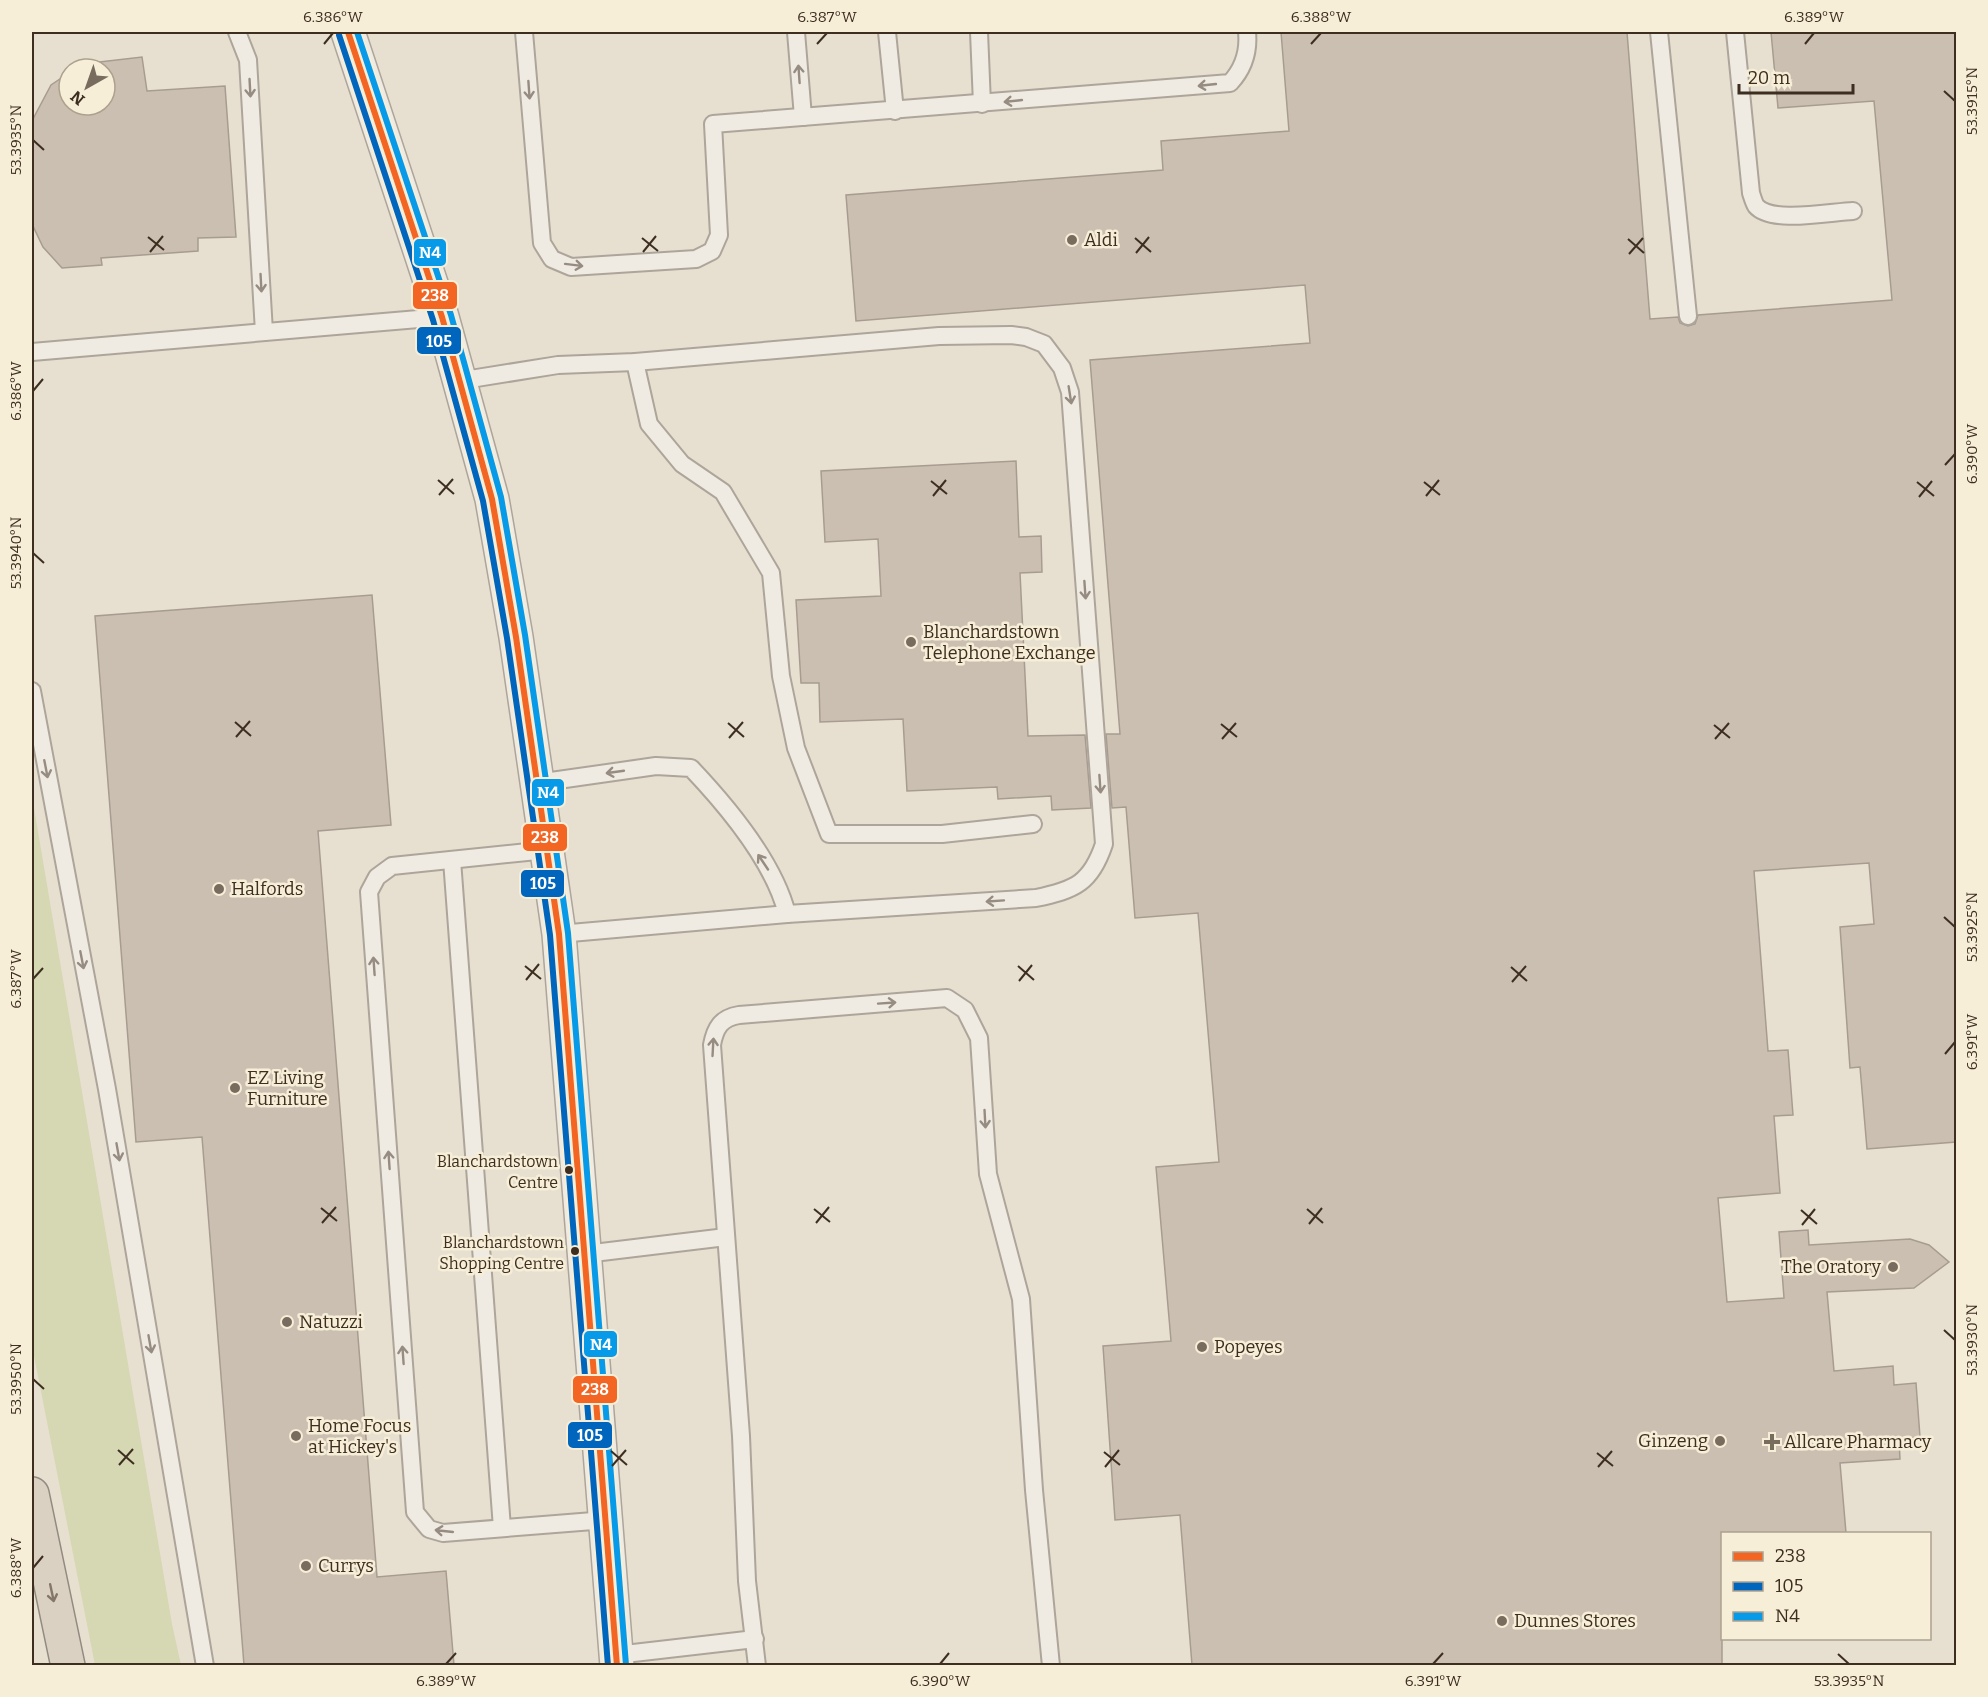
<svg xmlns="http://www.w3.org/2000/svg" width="1988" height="1697" font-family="Bitter,serif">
<rect width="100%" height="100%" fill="#e7e0d1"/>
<!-- green -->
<path fill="#d6d7b3" d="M32,796L172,1624L181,1665H95L32,1346Z"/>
<!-- building -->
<g fill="#cbbfb2" stroke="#a89c90" stroke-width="1.5">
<path d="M1281,32H1627L1650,319L1678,317L1680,323L1688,326L1695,324L1698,315L1892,300L1874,101L1778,108L1771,32H1956V1142L1867,1149L1860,1067L1850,1068L1840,927L1874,924L1869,863L1754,871L1768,1051L1788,1050L1793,1115L1774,1116L1780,1193L1718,1198L1727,1302L1784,1298L1779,1232L1808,1230L1809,1245L1910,1239L1929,1245L1949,1262L1914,1288L1827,1292L1834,1371L1893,1366L1894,1385L1916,1383L1920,1437L1899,1439L1900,1459L1840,1463L1846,1533H1722V1665H1192L1180,1515L1115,1520L1103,1346L1171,1341L1156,1167L1219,1162L1198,913L1135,918L1126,807L1112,808L1106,734H1120L1090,360L1310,343L1305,285L856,321L846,195L1163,170L1161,141L1289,131Z"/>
<path d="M142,57L147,91L225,86L236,237L198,238V251L101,258L102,265L62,268L43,247L32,224L33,119L51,85L69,73V105H105V69H75L82,64Z"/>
<path d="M1016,461L1019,537L1041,536L1042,572L1020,573L1028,736L1085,735L1091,808L1052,810L1051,796L998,799L997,787L907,791L903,719L820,722L819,683H801L796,600L881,596L878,539L825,542L821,471Z"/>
<path d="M372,595L391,825L318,831L377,1577L446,1571L454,1665H244L202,1137L136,1142L95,616Z"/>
</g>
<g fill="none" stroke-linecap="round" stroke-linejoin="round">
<!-- lane casing -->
<g stroke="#ada599" stroke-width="20">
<g id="lane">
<path d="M237,32L248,60L264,332"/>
<path d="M524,32L542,243L552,259L571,267L696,259L712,251L719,235L713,124L1230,83C1244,68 1249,52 1247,32"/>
<path d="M796,32L803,117"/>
<path d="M887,32L895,111"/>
<path d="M979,32L982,104"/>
<path d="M1659,32L1688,316"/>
<path d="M1735,32L1751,193C1752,196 1754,203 1756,206C1771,224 1830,212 1853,211"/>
<path d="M32,352L442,317"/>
<path d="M635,362L649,424L682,464L723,492L771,573L781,676L796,748L829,834H942L1033,824"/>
<path d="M458,381L558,365L635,362L939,336L1011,335L1026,337L1044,344L1062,368L1070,392L1104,844C1091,883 1075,890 1036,898L787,914L559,934"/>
<path d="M32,691L107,1089L205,1666"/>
<path d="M537,783L656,766L691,768C728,807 774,862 787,914"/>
<path d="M547,850L392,866L377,877L369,892L415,1512L429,1529L443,1533L606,1520"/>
<path d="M452,860L502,1528"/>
<path d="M585,1254L726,1237"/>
<path d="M616,1655L755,1639"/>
<path d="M757,1666L747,1581L741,1436L712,1045C715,1028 721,1018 739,1015L947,998L965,1010L979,1038L988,1174L1021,1299L1034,1490L1051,1666"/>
</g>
</g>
<!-- street casing -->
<g stroke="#ada599" stroke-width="36">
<path id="street" d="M348,32L442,317L492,499L516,637L559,934L617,1666"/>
</g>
<!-- highway casing -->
<g stroke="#928b80" stroke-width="36">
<path id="highway" d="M32,1494L68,1666"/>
</g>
<!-- lane -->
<use href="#lane" stroke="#efebe3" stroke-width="16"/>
<!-- street -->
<use href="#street" stroke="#efebe3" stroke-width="33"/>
<!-- highway -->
<use href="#highway" stroke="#dad1c2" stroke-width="33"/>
<!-- bus-1 casing -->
<g stroke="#f7eed8" stroke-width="10">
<path id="bus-1" d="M348,32L442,317L492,499L516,637L559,934L617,1666"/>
</g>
<!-- bus-2 casing -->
<g stroke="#f7eed8" stroke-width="10">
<path id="bus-2" d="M339,35L433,320L483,501L507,638L550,935L608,1666"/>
</g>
<!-- bus-3 casing -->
<g stroke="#f7eed8" stroke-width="10">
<path id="bus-3" d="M357,32L451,315L501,497L525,635L568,933L626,1665"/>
</g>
<!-- bus-1 -->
<use href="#bus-1" stroke="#f26522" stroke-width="6"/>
<!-- bus-2 -->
<use href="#bus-2" stroke="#0065bd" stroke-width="6"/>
<!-- bus-3 -->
<use href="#bus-3" stroke="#069ae9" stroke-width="6"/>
</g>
<!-- one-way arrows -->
<defs><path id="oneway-shaft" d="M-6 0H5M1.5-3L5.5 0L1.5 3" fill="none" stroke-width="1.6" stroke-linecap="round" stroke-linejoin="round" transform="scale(1.5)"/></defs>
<g stroke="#968c82">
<use href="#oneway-shaft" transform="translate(799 74) rotate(-94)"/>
<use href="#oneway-shaft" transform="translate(1207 85) rotate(174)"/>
<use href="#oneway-shaft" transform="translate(250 88) rotate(87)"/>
<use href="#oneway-shaft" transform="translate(529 90) rotate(86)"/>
<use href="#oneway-shaft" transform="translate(1013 101) rotate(174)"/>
<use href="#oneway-shaft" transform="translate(574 265) rotate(7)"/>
<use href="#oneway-shaft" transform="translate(261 283) rotate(87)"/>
<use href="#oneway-shaft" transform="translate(1070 395) rotate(81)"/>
<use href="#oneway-shaft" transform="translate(1085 590) rotate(86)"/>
<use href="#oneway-shaft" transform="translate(46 769) rotate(79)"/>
<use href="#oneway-shaft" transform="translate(615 772) rotate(172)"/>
<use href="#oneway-shaft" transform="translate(1100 784) rotate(86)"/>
<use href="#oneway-shaft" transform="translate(763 862) rotate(-124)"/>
<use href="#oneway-shaft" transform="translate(995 901) rotate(176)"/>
<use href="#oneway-shaft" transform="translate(82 960) rotate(79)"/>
<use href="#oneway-shaft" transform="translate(374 966) rotate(-94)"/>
<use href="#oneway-shaft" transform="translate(887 1003) rotate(-4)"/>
<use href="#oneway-shaft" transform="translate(713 1047) rotate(-87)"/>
<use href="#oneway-shaft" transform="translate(985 1119) rotate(87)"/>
<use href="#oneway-shaft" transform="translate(118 1152) rotate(80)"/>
<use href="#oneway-shaft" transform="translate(389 1160) rotate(-94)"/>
<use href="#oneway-shaft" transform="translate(150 1344) rotate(80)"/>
<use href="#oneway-shaft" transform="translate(403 1355) rotate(-94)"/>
<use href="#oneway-shaft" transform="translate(444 1531) rotate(-174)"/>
</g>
<use stroke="#847769" href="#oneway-shaft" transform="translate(52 1593) rotate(78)"/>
<!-- ticks -->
<path fill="none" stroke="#3d2e20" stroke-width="2" d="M324,44L333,33M817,44L827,33M1311,44L1321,33M1805,44L1814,33M1944,91L1955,101M33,140L44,150M148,237L164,250M642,238L658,251M1135,238L1151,252M1628,239L1644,253M150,252L163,236M643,252L656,236M1136,253L1149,237M1629,254L1643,238M33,391L43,379M1945,465L1955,454M438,480L454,494M931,481L947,494M1424,482L1440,495M1917,482L1934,496M439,495L453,479M933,496L946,480M1426,496L1439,480M1919,497L1932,481M33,553L44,563M235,722L251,736M728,723L744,737M1221,724L1237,737M1714,725L1730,738M236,737L250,721M729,738L743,722M1222,739L1236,723M1715,739L1729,723M1944,917L1955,927M525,966L541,979M1018,966L1034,980M1511,967L1527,981M33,979L43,968M526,980L539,964M1019,981L1032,965M1512,982L1526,966M1945,1054L1955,1042M321,1208L337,1221M814,1209L830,1222M1307,1209L1323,1223M1801,1210L1817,1224M322,1223L336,1207M816,1223L829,1207M1309,1224L1322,1208M1802,1225L1815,1209M1944,1330L1955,1340M33,1379L44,1389M118,1450L134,1464M611,1451L627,1465M1104,1452L1120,1465M1597,1453L1613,1466M119,1465L133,1449M612,1466L626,1450M1105,1467L1119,1450M1598,1467L1612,1451M33,1568L43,1556M1838,1654L1849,1664M446,1664L456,1653M940,1664L949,1653M1433,1664L1443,1653"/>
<!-- markers -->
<g fill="#786c5e" stroke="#f7eed8" stroke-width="2">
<circle cx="1072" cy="240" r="6"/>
<circle cx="911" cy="642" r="6"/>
<circle cx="219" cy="889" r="6"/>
<circle cx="235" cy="1088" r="6"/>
<circle cx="1893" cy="1267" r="6"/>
<circle cx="287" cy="1322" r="6"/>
<circle cx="1202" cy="1347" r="6"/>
<circle cx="296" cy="1436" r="6"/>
<circle cx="1720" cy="1441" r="6"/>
<path d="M1769 1433h6v6h6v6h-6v6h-6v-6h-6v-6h6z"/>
<circle cx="306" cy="1566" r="6"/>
<circle cx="1502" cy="1621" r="6"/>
</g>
<g fill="#3d2e20" stroke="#f7eed8" stroke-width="2">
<circle cx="569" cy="1170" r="5"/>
<circle cx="575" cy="1251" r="5"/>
</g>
<g text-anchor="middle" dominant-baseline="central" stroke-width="5" stroke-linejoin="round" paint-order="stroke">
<!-- bus labels -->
<g font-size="16" fill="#3d2e20" stroke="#f7eed8" text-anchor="end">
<text x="558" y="1161">Blanchardstown<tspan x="558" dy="21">Centre</tspan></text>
<text x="564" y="1242">Blanchardstown<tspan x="564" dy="21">Shopping Centre</tspan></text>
</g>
<!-- poi labels -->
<g font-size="18" fill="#3d2e20" stroke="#f7eed8" text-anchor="start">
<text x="1084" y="240">Aldi</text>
<text x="923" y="632">Blanchardstown<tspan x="923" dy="21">Telephone Exchange</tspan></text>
<text x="231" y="889">Halfords</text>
<text x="247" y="1078">EZ Living<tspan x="247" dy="21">Furniture</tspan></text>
<text x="1881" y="1267" text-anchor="end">The Oratory</text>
<text x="299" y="1322">Natuzzi</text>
<text x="1214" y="1347">Popeyes</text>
<text x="308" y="1426">Home Focus<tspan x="308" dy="21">at Hickey's</tspan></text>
<text x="1708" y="1441" text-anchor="end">Ginzeng</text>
<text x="1784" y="1442">Allcare Pharmacy</text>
<text x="318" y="1566">Currys</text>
<text x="1514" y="1621">Dunnes Stores</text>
</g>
</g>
<g stroke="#f7eed8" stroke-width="2">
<rect x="413" y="238" width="34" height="29" rx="6" fill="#069ae9"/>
<rect x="412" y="281" width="46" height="29" rx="6" fill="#f26522"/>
<rect x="416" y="326" width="46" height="29" rx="6" fill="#0065bd"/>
<rect x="531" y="778" width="34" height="29" rx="6" fill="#069ae9"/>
<rect x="522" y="823" width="46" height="29" rx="6" fill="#f26522"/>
<rect x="520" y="869" width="45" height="29" rx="6" fill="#0065bd"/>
<rect x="583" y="1330" width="35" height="28" rx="6" fill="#069ae9"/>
<rect x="572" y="1375" width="46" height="29" rx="6" fill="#f26522"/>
<rect x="567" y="1421" width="46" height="28" rx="6" fill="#0065bd"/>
</g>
<g font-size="16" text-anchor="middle" font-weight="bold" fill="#fff">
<text x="430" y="258">N4</text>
<text x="435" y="301">238</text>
<text x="439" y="347">105</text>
<text x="548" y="798">N4</text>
<text x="545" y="843">238</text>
<text x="543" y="889">105</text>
<text x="601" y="1350">N4</text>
<text x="595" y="1395">238</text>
<text x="590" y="1441">105</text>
</g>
<!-- border -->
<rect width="1988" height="1697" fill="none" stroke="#f7eed8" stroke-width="66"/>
<!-- legend -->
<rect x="1721" y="1532" width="210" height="108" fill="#f7eed8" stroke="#ada18e" stroke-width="1.5"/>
<rect x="1733" y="1552" width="30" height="9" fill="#f26522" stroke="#ada18e" stroke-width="1.5"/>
<text x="1775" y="1562" font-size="18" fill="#3d2e20">238</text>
<rect x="1733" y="1582" width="30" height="9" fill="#0065bd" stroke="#ada18e" stroke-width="1.5"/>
<text x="1775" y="1592" font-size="18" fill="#3d2e20">105</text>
<rect x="1733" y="1612" width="30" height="9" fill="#069ae9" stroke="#ada18e" stroke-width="1.5"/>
<text x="1775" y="1622" font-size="18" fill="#3d2e20">N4</text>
<!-- north arrow -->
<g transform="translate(87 87) rotate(220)"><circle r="28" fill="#f7eed8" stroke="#ada18e" stroke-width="1.5"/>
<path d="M0-4.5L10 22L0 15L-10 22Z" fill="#786c5e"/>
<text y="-9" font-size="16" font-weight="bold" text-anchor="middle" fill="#3d2e20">N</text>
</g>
<!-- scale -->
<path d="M1739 84v9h114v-9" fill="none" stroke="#3d2e20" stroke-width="3"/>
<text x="1748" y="84" font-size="18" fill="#3d2e20" stroke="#f7eed8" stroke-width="4.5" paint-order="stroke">20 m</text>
<rect x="33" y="33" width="1922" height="1631" fill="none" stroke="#3d2e20" stroke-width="2"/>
<g font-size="15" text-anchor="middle" fill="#3d2e20">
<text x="333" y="22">6.386°W</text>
<text x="827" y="22">6.387°W</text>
<text x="1321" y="22">6.388°W</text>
<text x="1814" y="22">6.389°W</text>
<text transform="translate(1972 101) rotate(-90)" y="5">53.3915°N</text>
<text transform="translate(16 140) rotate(-90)" y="5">53.3935°N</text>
<text transform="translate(16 391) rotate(-90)" y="5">6.386°W</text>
<text transform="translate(1972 454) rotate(-90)" y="5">6.390°W</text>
<text transform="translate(16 553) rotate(-90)" y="5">53.3940°N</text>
<text transform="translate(1972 927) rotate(-90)" y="5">53.3925°N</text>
<text transform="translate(16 979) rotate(-90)" y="5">6.387°W</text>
<text transform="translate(1972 1042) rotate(-90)" y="5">6.391°W</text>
<text transform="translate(1972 1340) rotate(-90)" y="5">53.3930°N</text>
<text transform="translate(16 1379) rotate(-90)" y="5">53.3950°N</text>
<text transform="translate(16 1568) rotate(-90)" y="5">6.388°W</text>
<text x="446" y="1686">6.389°W</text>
<text x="940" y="1686">6.390°W</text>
<text x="1433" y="1686">6.391°W</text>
<text x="1849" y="1686">53.3935°N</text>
</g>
</svg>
